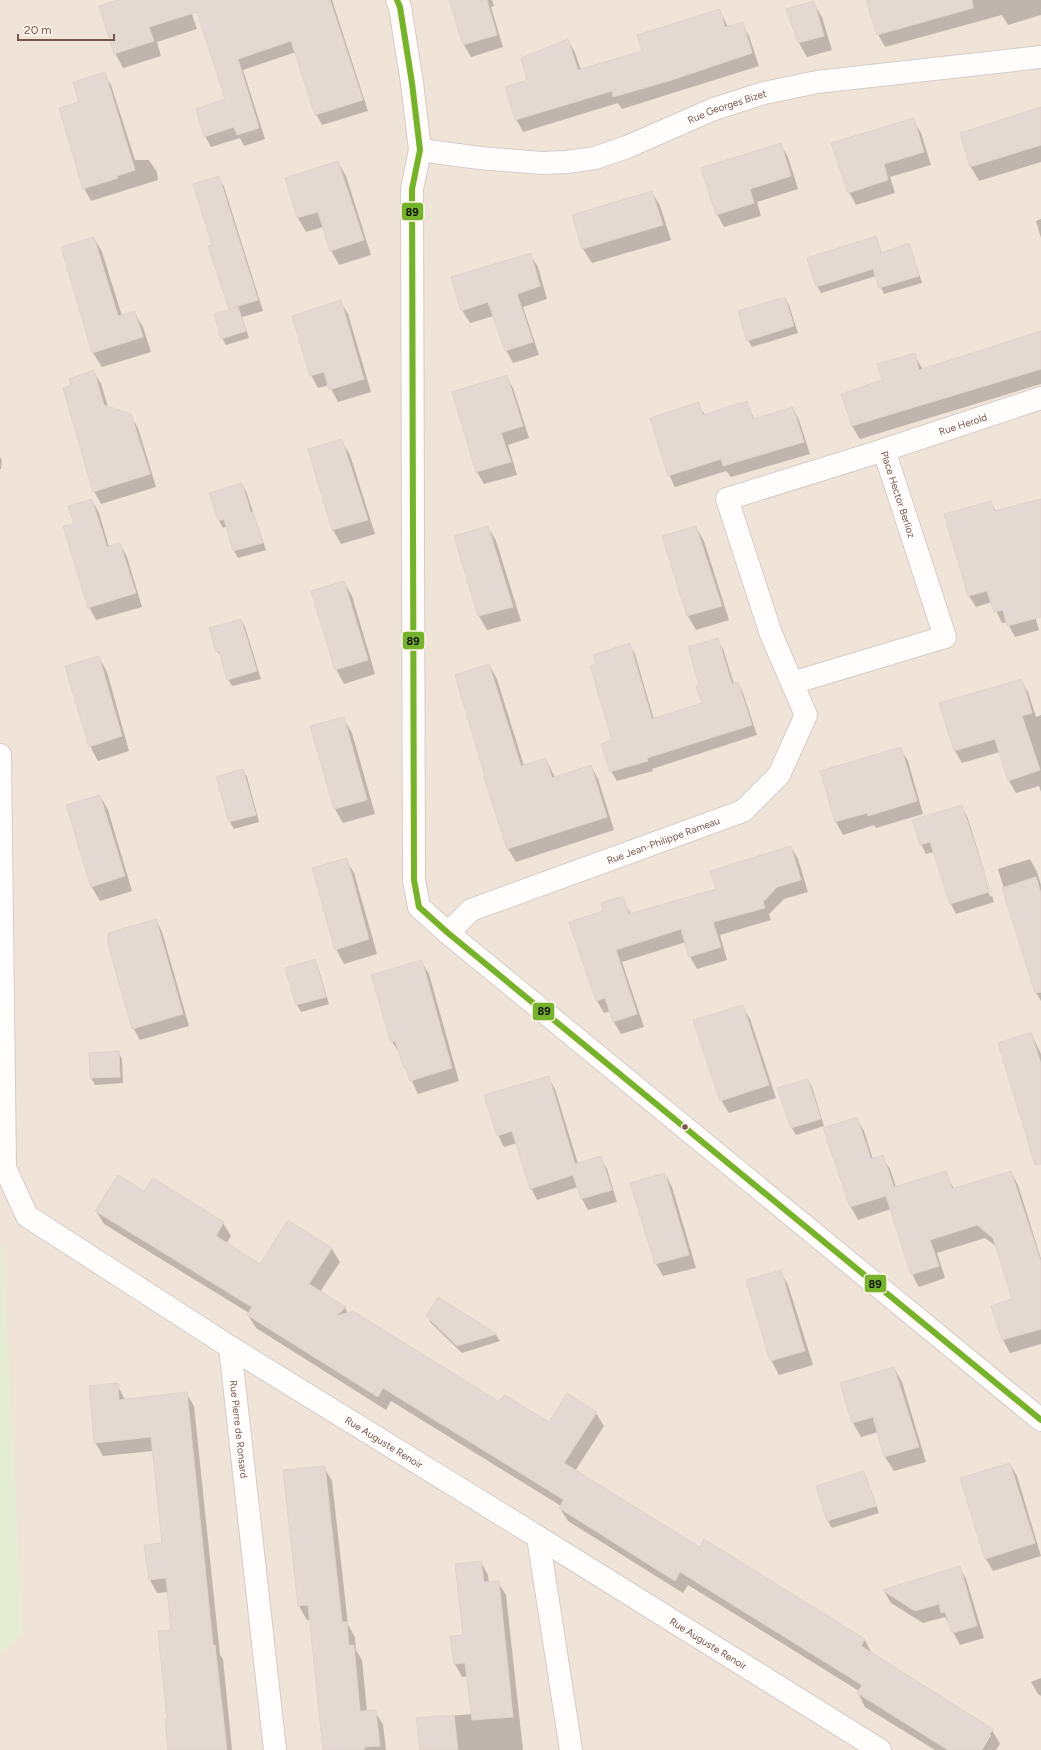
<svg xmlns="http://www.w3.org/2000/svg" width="1041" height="1750" font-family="Figtree,sans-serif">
<rect width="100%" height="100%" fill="#f7f1ea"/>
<!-- residential -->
<rect fill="#f0e3d8" x="0" y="0" width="1041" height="1750"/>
<!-- green -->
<path fill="#e6edd5" d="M0,1244L3,1246L23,1633L0,1654Z"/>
<!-- shadow -->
<g fill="#0003" fill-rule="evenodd">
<path d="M121,0H187L197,29L157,42L161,56L123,68L115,53Z"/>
<path d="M197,0H332L368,111L322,125L316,114L296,52L243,70L265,139L244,146L240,138L211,147L205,136L226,99Z"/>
<path d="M450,0H492L494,6L491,7L503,47L471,57L464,45Z"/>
<path d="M867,0H1041V15L1008,25L1002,15L885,47L878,34Z"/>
<path d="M813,2L822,17L832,50L807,57L799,43L787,10Z"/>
<path d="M720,11L728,27L742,23L749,36L759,66L622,109L618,103L523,132L516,119L528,81L568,40L575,53L581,70L644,52Z"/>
<path d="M104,73L111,85L135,160H149L157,172L158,180L91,201L84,188L80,102Z"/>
<path d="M1041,110V162L979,181L971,167L962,134Z"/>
<path d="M913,120L921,133L931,165L890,177L895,193L856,205L849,192Z"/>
<path d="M780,144L788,157L798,189L757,202L761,216L724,227L717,214Z"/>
<path d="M338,162L346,176L371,255L339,265L331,250L323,227L306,232L298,218L286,179Z"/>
<path d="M218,177L224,187L263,311L242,317L249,338L226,345L222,338L230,310Z"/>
<path d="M652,192L660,206L671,240L592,263L583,249L573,215Z"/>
<path d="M1041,219V238L1036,221Z"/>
<path d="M876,237L882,253L908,245L912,252L922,283L884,294L876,276L821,293L817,286Z"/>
<path d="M94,238L102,252L122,316L134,312L143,327L151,352L102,367L93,353L62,248Z"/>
<path d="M530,254L538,267L547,299L523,307L539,355L513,363L506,350L494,316L470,323L462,310Z"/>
<path d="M785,298L789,305L798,333L752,347L748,340Z"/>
<path d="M340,301L348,314L371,392L338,402L329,385L318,388L311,375Z"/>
<path d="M1041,332V384L860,439L852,426L842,394L884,381L914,354L923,370Z"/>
<path d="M94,372L101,384L108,407L130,415L138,428L156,487L101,504L94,491L72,386Z"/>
<path d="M506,376L513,388L529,438L508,445L517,475L484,484L477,472L453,393Z"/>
<path d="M746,402L755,420L793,408L799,420L810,454L731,477L726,471L675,487L669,475L698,404L705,415Z"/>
<path d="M341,440L350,455L375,534L341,544L333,530L309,450Z"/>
<path d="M0,457L2,460L1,469H0Z"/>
<path d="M242,484L246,491L266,550L238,558L234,551L227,526L223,528L219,521Z"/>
<path d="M1041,499V543L1031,603L1039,630L1015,637L1007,622L1002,623L992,602L976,607L969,596L945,515L991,502L996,512Z"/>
<path d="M92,500L99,513L109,547L120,544L127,557L142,607L96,620L89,607L75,524Z"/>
<path d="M488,527L496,541L521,621L487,630L479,616L455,537Z"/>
<path d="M696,527L704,541L729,620L696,630L688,616L663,536Z"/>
<path d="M344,582L352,596L375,674L344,684L336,669Z"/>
<path d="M241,620L245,627L261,679L232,686L228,679L222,658L217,651Z"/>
<path d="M717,639L723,649L734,684L738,683L743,693L757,735L652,769L653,771L617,781L611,771L613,741L597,665L629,644L635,654L654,720L703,704L700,686Z"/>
<path d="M99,657L107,672L129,751L98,761L90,746Z"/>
<path d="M489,665L497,679L524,766L546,759L555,778L591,766L598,779L614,830L516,862L508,849L485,778L486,777Z"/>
<path d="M1021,680L1028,692L1036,717L1041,715V792L1039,786L1016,793L1009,781L1000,752L962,763L955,751Z"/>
<path d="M343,718L352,733L375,814L343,823L335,809L311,727Z"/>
<path d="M900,748L908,761L923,814L876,828L874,825L843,835L836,822L821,772Z"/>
<path d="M243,770L247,777L259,822L234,829L230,822L217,777Z"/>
<path d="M100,796L108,810L132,891L100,901L91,886Z"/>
<path d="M961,807L967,816L994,902L956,914L951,904L934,852L926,854L921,844ZM964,816H966L992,896L990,897Z"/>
<path d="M791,847L798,859L808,892L784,899L769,914L771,920L720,935L727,960L697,969L690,957L686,942L622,962L644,1027L621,1034L614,1022L610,1011L604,1013L597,1001L604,911L622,898L631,914L717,890Z"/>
<path d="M346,859L354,873L377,954L344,964L336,949Z"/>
<path d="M1030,859L1037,872L1041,885V1001L1034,989L998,869Z"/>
<path d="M156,920L162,932L189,1026L140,1040L133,1028Z"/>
<path d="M314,960L318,967L329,1004L301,1012L297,1005Z"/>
<path d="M421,961L429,974L459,1081L418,1094L405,1067L401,1055L392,1042Z"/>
<path d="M742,1006L750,1019L776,1098L729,1113L721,1100Z"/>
<path d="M1031,1033L1041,1054V1135Z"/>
<path d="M118,1052L122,1059L123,1083L95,1085L91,1078Z"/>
<path d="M548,1077L555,1089L578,1164L600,1157L607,1169L617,1202L588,1210L582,1199L578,1187L537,1200L531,1188L517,1143L504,1147L498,1135Z"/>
<path d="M808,1080L812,1087L824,1126L796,1135L792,1128L779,1088Z"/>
<path d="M856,1118L864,1131L873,1160L882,1157L890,1169L896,1187L945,1172L954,1189L1011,1172L1018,1185L1041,1259V1344L1010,1353L1003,1340L992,1306L1013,1300L997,1247L985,1238L937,1253L945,1278L919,1287L912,1274L891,1209L858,1220L851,1207L824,1129Z"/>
<path d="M665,1174L672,1187L696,1268L663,1276L656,1264L631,1184Z"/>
<path d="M145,1192L223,1223L231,1236L226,1244L261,1265L288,1222L332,1249L340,1262L320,1292L345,1307L348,1314L498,1402L549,1424L596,1413L604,1426L575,1471L700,1548L705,1540L865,1640L872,1654L992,1730L1000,1744L996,1750H982L991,1735H989L979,1750H935L865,1707L858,1693L859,1691L688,1585L683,1593L568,1521L560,1508L561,1506L391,1401L386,1410L256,1328L248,1315L249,1313L104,1224L96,1211Z"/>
<path d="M780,1271L788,1285L813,1365L779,1375L771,1360Z"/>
<path d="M438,1298L496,1335L500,1341L462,1353L431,1323L427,1316Z"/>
<path d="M894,1368L902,1382L926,1462L894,1471L885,1457L878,1432L861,1437L853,1423L841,1383Z"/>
<path d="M117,1384L125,1400L186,1393L194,1406L220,1655L223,1659L232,1750H169L168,1720L172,1631L168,1592L157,1593L150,1580L145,1546L163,1544L153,1451L103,1456L95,1442Z"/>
<path d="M1010,1464L1017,1476L1041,1556L993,1571L986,1559Z"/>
<path d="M324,1467L332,1481L348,1625L355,1637L356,1650L362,1660L367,1711H375L383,1725L386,1750H324L310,1619L307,1620L299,1606Z"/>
<path d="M863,1472L867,1479L879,1513L832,1528L828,1521L817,1486Z"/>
<path d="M481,1562L488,1575L489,1583L498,1582L506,1595L523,1750H421L417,1719L472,1714L468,1676L462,1677L455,1664L464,1636Z"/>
<path d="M959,1567L966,1579L984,1638L960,1645L945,1617L923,1623L891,1603L884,1591Z"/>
<path d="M1041,1678V1696L1038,1694L1031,1682Z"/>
</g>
<!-- building -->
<g fill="#e4d8d2" stroke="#e0d3cc">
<path d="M118,0H330L363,100L315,115L291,41L238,59L259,128L237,135L234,127L204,137L196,109L225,99L197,12L149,27L154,41L114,54L99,6Z"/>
<path d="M449,0H487L497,35L463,45Z"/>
<path d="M866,0H972L973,8L877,35Z"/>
<path d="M814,1L824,36L798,43L786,9Z"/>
<path d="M720,9L725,27L743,22L752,53L672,80L613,97L612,91L515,120L505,87L527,80L521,58L568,39L578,70L642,51L637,35Z"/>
<path d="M105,72L135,170L117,176L118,178L83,189L59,108L79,102L73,82Z"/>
<path d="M1041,107V145L970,167L960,133Z"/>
<path d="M914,118L924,152L884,164L888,180L848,193L831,143Z"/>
<path d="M781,143L791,176L750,189L754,203L716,215L701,168Z"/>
<path d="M338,161L364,240L330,251L318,212L297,218L285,178Z"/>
<path d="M219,176L258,300L229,309L208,246L212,245L193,184Z"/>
<path d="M652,191L663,225L582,249L572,215Z"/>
<path d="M876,236L881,253L909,243L919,276L879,288L873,269L816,287L807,258Z"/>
<path d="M94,237L118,316L135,311L143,337L92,353L61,247Z"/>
<path d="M531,253L540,286L517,294L533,342L505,351L488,302L461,311L451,277Z"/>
<path d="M785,297L794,326L747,341L738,311Z"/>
<path d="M341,300L364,379L329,390L324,372L310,376L292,316Z"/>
<path d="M238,307L246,331L221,339L214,314Z"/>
<path d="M1041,331V369L852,426L841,394L882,380L877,364L915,353L919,370Z"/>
<path d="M94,370L104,405L131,414L150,474L93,492L63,388L71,385L69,379Z"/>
<path d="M507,375L523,426L501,433L511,462L476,472L452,392Z"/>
<path d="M747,401L753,419L793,407L804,442L723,466L721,459L668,476L650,418L699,402L703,415Z"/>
<path d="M342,439L368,520L332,530L308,449Z"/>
<path d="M242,483L251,513L253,512L263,543L233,551L224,519L218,521L209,493Z"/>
<path d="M92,499L107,547L120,543L136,593L88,608L63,526L74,524L68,506Z"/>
<path d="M1041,499V617L1007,626L1003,610L994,612L987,591L968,596L944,514L991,501L994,511Z"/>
<path d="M488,526L513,607L478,616L454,536Z"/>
<path d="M696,526L722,606L687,616L662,536Z"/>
<path d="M344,581L368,660L335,670L311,591Z"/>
<path d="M241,619L257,671L227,680L219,651L216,652L209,628Z"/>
<path d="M718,638L732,684L738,682L752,725L647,758L648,761L610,772L601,744L612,740L590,666L596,664L593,655L630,643L652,719L702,703L696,686L699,685L688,647Z"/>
<path d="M99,656L122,736L89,747L65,666Z"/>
<path d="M489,664L521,766L546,758L552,778L591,765L607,817L507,849L484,777H485L455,675Z"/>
<path d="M1022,679L1032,713L1022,716L1040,770L1008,781L995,739L954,751L939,703Z"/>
<path d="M344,717L367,800L334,809L310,726Z"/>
<path d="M901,747L917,801L868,816L867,813L835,822L820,771Z"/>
<path d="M243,769L256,815L229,822L216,777Z"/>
<path d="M100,795L125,876L91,887L66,805Z"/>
<path d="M962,805L989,892L950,904L930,842L920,845L912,820Z"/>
<path d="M791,846L801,880L777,887L763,902L765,908L713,922L721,947L689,957L681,929L616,950L637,1014L613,1022L605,998L596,1001L569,922L603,911L601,903L623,896L629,914L716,889L710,871Z"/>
<path d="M347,858L369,939L335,950L312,868Z"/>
<path d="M1036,877L1041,894V992L1035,993L1002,888Z"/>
<path d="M156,919L183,1014L132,1029L108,944V933Z"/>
<path d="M315,959L326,997L296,1005L285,968Z"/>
<path d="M422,960L452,1068L410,1081L406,1067L404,1068L395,1041L391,1043L371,975Z"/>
<path d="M743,1005L769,1085L720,1101L693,1020Z"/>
<path d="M1031,1032L1041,1064V1164L1035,1165L998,1043Z"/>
<path d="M119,1051L120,1077L90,1078L89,1053Z"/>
<path d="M549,1076L575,1164L601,1156L612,1190L581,1199L573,1175L530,1189L512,1131L497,1136L484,1095Z"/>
<path d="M808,1079L821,1119L791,1128L777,1088Z"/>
<path d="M857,1117L871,1159L883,1155L894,1187L946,1171L952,1189L1011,1171L1041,1262V1329L1002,1340L991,1306L1012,1299L993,1238L977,1225L930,1240L939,1266L911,1275L886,1196L850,1207L823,1128Z"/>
<path d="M665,1173L689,1255L655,1264L630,1183Z"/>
<path d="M118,1175L144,1191L153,1178L224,1222L216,1236L260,1264L288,1220L332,1248L309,1284L346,1307L336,1316L353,1311L498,1401L505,1395L549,1422L567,1393L597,1412L564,1463L700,1547L704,1539L865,1639L861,1646L993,1729L980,1750H948L857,1693L862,1685L680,1572L675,1581L559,1508L564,1500L383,1388L378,1397L247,1315L252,1307L95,1211Z"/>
<path d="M781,1270L805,1351L770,1361L746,1280Z"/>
<path d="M438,1297L497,1334L457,1346L426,1316Z"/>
<path d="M894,1367L919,1447L884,1457L873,1417L852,1423L840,1383Z"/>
<path d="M118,1383L119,1400L187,1392L213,1645H215L227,1750H168L165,1719H167L158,1631L171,1630L166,1578L149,1580L144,1545L162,1543L151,1437L94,1443L89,1386Z"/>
<path d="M1010,1463L1035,1543L985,1559L960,1478Z"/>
<path d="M325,1466L342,1622H347L349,1645H354L360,1711L376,1710L380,1746L364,1747L365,1750H323L308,1605L298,1606L283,1470Z"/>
<path d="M864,1471L876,1506L827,1521L816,1486Z"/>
<path d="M481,1561L484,1582L499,1581L513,1717L472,1720L465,1663L454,1664L450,1636L463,1635L455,1564Z"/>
<path d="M960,1566L977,1626L952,1633L945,1612L941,1613L939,1604L915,1611L882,1590Z"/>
<path d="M454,1715L458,1750H420L416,1718Z"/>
</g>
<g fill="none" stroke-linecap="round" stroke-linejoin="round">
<!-- minor casing -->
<g stroke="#d6ccc7" stroke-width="24">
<g id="minor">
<path d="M397,0L400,7L412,83L420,150L412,189L414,880L419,907L448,933L1041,1420"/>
<path id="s1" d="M420,150L480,158L541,163L567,162L595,158L627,147L714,109L764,93L817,82L1041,57"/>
<path id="s2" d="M884,450L1041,398"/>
<path id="s3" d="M0,755L5,1168L27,1216L230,1347L275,1750"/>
<path id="s4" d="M448,933L471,910L743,811L779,775L806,715L771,634L727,499L884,450L945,637L792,683"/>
<path id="s5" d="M230,1347L538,1537L571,1750"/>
<path id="s6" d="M538,1537L880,1750"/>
</g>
</g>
<!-- minor -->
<use href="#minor" stroke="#fefdfc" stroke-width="22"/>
<!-- bus-1 casing -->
<g stroke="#fff5ec" stroke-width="9">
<path id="bus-1" d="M397,0L400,7L412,83L420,150L412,189L414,880L419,907L448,933L1041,1420"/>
</g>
<!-- bus-1 -->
<use href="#bus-1" stroke="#76b32c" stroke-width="6"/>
</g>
<!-- markers -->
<circle fill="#76554a" stroke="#fff5ec" stroke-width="1.5" cx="685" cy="1127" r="3.5"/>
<g text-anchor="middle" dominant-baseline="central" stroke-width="4" stroke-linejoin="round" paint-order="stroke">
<!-- street labels -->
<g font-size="10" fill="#76554a" stroke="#fff5ec">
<text stroke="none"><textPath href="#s1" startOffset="318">Rue Georges Bizet</textPath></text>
<text stroke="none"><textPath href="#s2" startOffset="83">Rue Herold</textPath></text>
<text stroke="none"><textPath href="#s4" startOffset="880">Place Hector Berlioz</textPath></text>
<text stroke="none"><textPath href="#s4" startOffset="237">Rue Jean-Philippe Rameau</textPath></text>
<text stroke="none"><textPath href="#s3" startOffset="790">Rue Pierre de Ronsard</textPath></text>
<text stroke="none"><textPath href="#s5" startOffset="181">Rue Auguste Renoir</textPath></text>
<text stroke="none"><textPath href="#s6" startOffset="201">Rue Auguste Renoir</textPath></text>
</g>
</g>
<g stroke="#fff5ec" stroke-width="1.5">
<rect x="401" y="202" width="23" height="19" rx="4" fill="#76b32c"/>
<rect x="402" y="631" width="23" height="19" rx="4" fill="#76b32c"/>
<rect x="532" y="1002" width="23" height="19" rx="4" fill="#76b32c"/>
<rect x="864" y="1274" width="23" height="19" rx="4" fill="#76b32c"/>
</g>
<g font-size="11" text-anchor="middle" font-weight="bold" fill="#111">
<text x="412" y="216">89</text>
<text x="413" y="645">89</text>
<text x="544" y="1015">89</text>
<text x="875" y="1288">89</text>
</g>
<!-- scale -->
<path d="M18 34v6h96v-6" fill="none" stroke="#76554a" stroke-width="2"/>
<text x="24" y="34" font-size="12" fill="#76554a" stroke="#fff5ec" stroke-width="3" paint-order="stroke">20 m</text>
</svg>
